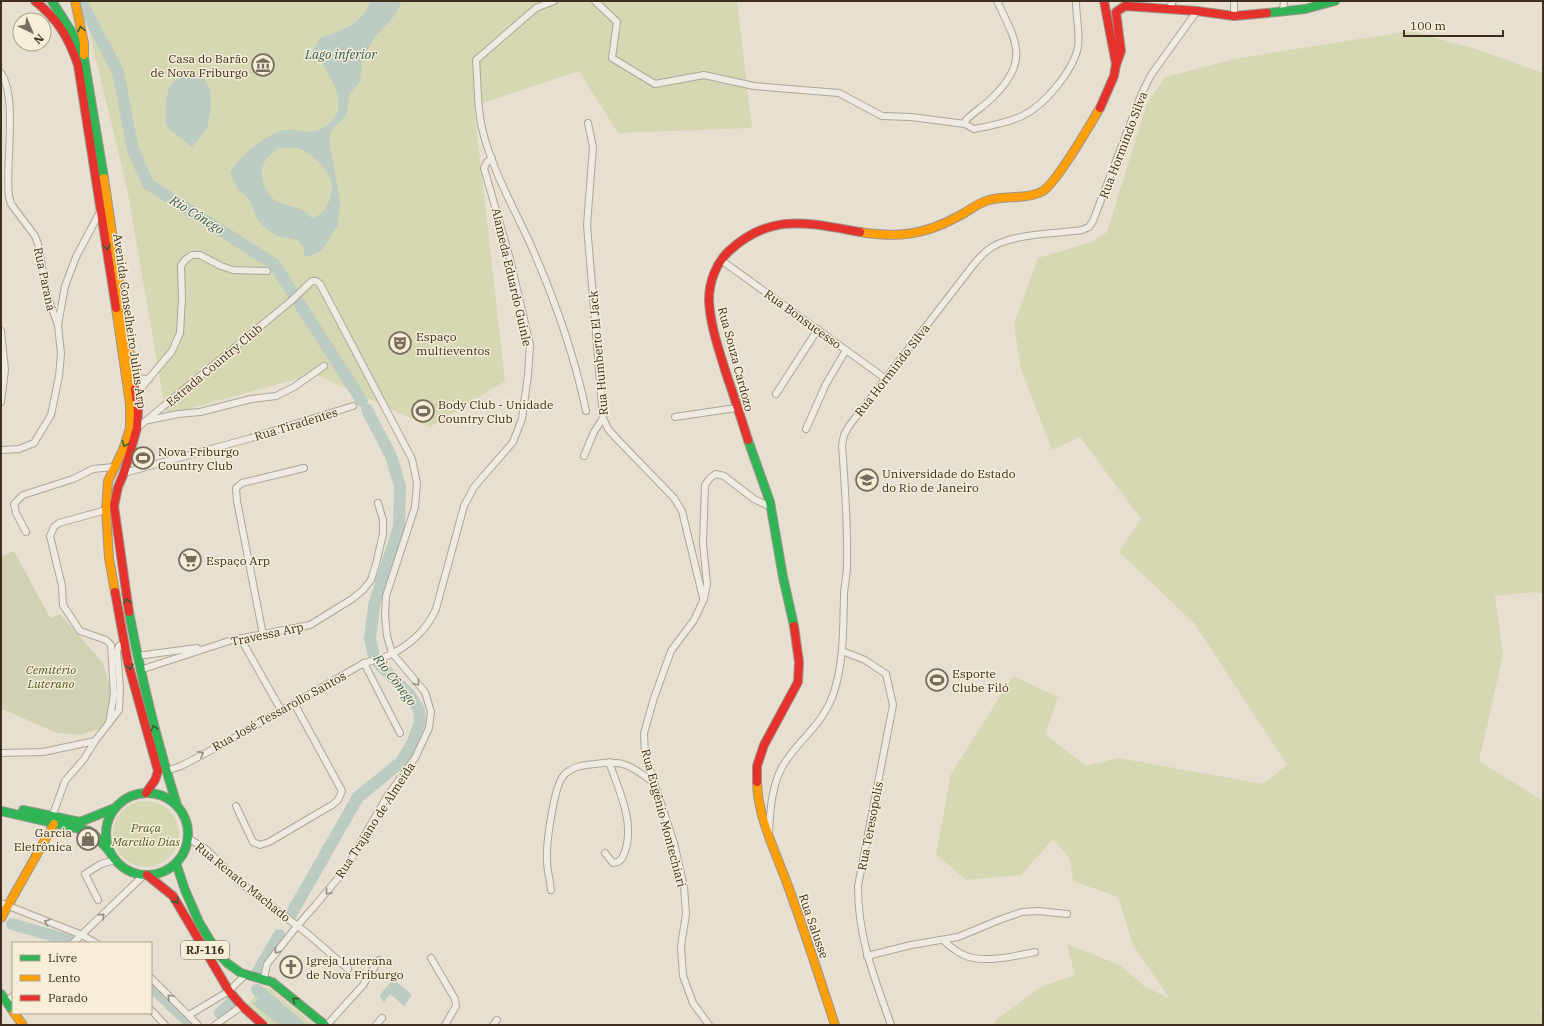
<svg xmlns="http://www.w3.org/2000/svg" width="1544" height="1026" font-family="'IBM Plex Serif',serif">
<rect width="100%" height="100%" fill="#e7e0d1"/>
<!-- green -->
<g fill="#d6d7b3">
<path d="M82,1H737L752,128L618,133L579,71L474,106L505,381L430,427L315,374L166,415L128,193Z"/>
<path d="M1409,31L1476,49L1543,73V594L1536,592L1495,596L1503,655L1479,761L1543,801V1006L1540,1010L1543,1013V1025H992L997,1019L1041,987L1075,975L1067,944L1120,965L1144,986L1170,999L1133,945L1118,897L1073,881L1070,859L1053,839L1021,875L966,880L936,854L951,774L1013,676L1058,697L1045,734L1086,766L1118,758L1263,784L1287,765L1194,623L1119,552L1141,519L1080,437L1052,450L1021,369L1014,324L1038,258L1092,242L1107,232L1147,103L1165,77L1235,59Z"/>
<path d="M151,451L153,459L130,466L135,456Z"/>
<circle cx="146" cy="834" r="33"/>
<path d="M265,986L272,990L314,1025H272L248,1004Z"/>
</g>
<!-- cemetery -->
<path fill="#d1d1b3" d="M14,551L50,618L60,614L103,663L111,690L110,717L99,729L83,734L85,735L57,733L2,709L1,556Z"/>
<!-- water -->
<g fill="#bcccc2" fill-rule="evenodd">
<path d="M370,1H402L395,15L374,38L362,60L360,82L350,93L346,116L335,126L331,132L329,140L340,201L338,225L322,250L310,256H304V248L298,240L277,236L263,226L257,219L249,199L238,189L230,173C236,158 268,133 284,130C295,129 305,133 315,131C321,130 327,126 331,122C351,101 326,69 313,51L320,38C339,32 365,23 370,1ZM278,148C284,148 291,147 297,148C311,151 330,170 332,185C333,196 324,220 310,217C302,206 292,207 280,203C266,198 257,175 265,161C268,157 274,152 278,148Z"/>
<path d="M188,70L203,77L211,91V109L207,128L192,147L167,127L165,120L166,100L170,85Z"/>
<path d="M393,979L412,995L404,1006L390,994L384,1002L379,996Z"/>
<path d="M265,992L306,1025H279L253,1004Z"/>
</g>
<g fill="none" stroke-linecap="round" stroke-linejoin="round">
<!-- river -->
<g stroke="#bcccc2" stroke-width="12">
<path d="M81,1L118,72L133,150L148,184L274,264L362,401"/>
<path d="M289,918L358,797L401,762L412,744L420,721L419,710L409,694L381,666L374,656L370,639L374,606L399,526L400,486L391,456L367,410"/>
<path d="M12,924L71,941"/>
<path d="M256,975L279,935"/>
<path d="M151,986L192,1025"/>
<path d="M257,990L298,1025"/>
<path d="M220,1013L232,1002"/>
</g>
<!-- street casing -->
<g stroke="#ada599" stroke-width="8">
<g id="street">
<path d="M554,1L536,8L476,60C478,85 477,112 484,136C494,172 513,207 529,241C553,295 574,353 586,411"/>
<path d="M595,1L617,22L612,58L655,84L704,75L754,86L839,93L882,116L911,117L965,124"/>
<path d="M997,1C1017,43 1030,61 992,98C984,106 974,112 966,120L965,124L974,129C990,126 1007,123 1022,116C1044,106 1073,71 1078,47C1080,33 1076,15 1076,1"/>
<path d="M1168,10L1173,1"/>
<path d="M1283,10L1284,1"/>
<path d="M1234,16V1"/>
<path d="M1,73C18,98 5,165 9,196L11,204L35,236L38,244L47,295L58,325"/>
<path d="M588,123L593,147L587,225L603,418L608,429L616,438L674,498L682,511L703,598"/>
<path d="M721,260L886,379"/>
<path d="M1,331L5,370L1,402"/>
<path d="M134,378L149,379"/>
<path d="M136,394L172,351L180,333L182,298L181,266L185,260L192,255H200L221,266L233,270L267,271"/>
<path d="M776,394L818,329"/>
<path d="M675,417L736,408"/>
<path d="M149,420L178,414L200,412L251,399L276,396L294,387L324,366"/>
<path d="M137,428L291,301L312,281H316L320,284L412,459L417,483L415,507L386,596L385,615L387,636L392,653L425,692L431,712L429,728L415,758L386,798L345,870L313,908L297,926L267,964L264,978"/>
<path d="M806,429L826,384L846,350"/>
<path d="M1,450L19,449L34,443L51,415L59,376L61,354L58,325L65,286L76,257L101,210"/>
<path d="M584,456L594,432L603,418"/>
<path d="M124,473L251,438L353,406"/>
<path d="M106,510L59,523L54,527L50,536L62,586L63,605L80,631L106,640L111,645L114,695L109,723"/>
<path d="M26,532L16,513L14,504L23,495L73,479L93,469L114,467"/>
<path d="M263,635L237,501L236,488L242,483L304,468"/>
<path d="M241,639L281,710"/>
<path d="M842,651L865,660L886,674L893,705L858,886C858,939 874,976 891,1025"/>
<path d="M137,656L197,648"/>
<path d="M364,663L400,733"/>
<path d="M140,670L232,640L310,625L352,599L363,590L371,580L376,564L383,534V520L378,503"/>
<path d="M1,753L43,752L95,741"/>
<path d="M166,771L181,766L225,743L364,663C371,661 379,659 385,657C407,648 427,630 436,609L464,506L474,487L513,442L522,419L528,375L530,345L510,259L484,168L487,162L492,158"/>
<path d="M236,806L253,842L260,845L269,842L332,805L338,800L342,791L294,703"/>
<path d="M52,817L65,781L84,759L95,741L119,710L120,688L117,651L119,646L124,643"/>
<path d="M769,834C770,812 771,790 781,769C795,742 821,728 833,695C844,663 843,630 844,596C844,586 847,576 847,566C848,526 845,485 842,445L844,435L849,426L974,264C981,256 989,247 1000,243C1025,233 1056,234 1082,230L1089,227L1093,221L1142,93L1151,75L1197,11"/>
<path d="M188,838L207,850L238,881L308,934L348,969"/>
<path d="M605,853L613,863C619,863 622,860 624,854C636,824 619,791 609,762"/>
<path d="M551,890C550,880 547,870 547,860C546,844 554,785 564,775C573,766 584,765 595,764C625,760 629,765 653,782"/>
<path d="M98,900L85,874L101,864L115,860"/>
<path d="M1,903L82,935L96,943"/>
<path d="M944,941C950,946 956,952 964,955C982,964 1016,956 1035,952"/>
<path d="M73,943L144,875"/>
<path d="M867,956L911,945L958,937L999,920L1022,912L1038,911L1067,914"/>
<path d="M431,958L455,999L456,1006L445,1025"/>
<path d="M151,978L198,1025"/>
<path d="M6,1002L13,996"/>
<path d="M151,1010L165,1025"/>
<path d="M189,1015L229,991L245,975"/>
<path d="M215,1025L242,1006"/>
<path d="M327,1025L363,985L379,960"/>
<path d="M376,1025L382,1018"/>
<path d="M493,1025L497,1020"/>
<path d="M709,1025L693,1003L683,976L681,946L686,914L684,887L674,843L645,755L644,733L654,698L671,651L694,620L704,599L707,584L703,544L705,485L710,478L716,474L724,476L754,499L771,507"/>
</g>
</g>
<!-- fast casing -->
<g stroke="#9c958a" stroke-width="10">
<g id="fast">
<path d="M52,1L71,31L84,58L104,178"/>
<path d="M1267,13L1305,9L1335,1"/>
<path d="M748,440L770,502L783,577L794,626"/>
<path d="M129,612C141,677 157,742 177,805"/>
<circle cx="147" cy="834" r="41"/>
<path d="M23,810L80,822L115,808"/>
<path d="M1,811L89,831L94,834L109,851"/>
<path d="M176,863L185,890L199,922L217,952L227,963L241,973L272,982L325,1025"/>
<path d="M1,994L13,1011"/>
</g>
</g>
<!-- slow casing -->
<g stroke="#9c958a" stroke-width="10">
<g id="slow">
<path d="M75,1L84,43V55"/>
<path d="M104,178L135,389"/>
<path d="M860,232C897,238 924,235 957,217C968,212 977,203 989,200C1006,195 1027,200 1043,191C1057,182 1090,125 1100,108"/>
<path d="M115,592L109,558L106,510L108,481L123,450L130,428V404L116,308"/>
<path d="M757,782C758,819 776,852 788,886C805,932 820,979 835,1025"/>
<path d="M1,918L54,824"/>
<path d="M14,1013L23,1025"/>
</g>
</g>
<!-- jam casing -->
<g stroke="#9c958a" stroke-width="10">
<g id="jam">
<path d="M35,1C57,18 69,38 78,65L116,308"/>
<path d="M1116,65L1121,51L1116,12L1125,6L1197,11L1234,16L1267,13"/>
<path d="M1100,108L1114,76L1116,64L1104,1"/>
<path d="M748,440C741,418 734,396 726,373C719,350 710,325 709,300C709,282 716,263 729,251C771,212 809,223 860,232"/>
<path d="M115,592L128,663L158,771L155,780L146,793"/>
<path d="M129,612L114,506L118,487L124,473L137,428L138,411L135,389"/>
<path d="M757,782V766L764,745L798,682L799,662L794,626"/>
<path d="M147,875L173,896L229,991L242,1006L263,1025"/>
</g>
</g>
<!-- street -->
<use href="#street" stroke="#efebe3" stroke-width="6"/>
<!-- fast -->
<use href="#fast" stroke="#30b455" stroke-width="8"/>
<!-- slow -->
<use href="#slow" stroke="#ff9f0a" stroke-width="8"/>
<!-- jam -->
<use href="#jam" stroke="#e5322d" stroke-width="8"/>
</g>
<!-- one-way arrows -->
<defs><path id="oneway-chevron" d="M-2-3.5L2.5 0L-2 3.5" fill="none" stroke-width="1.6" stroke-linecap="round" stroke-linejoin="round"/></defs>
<g stroke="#385d33">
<use href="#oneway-chevron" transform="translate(81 29) rotate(-102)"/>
<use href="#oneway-chevron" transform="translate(107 247) rotate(82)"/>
<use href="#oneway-chevron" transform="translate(125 444) rotate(111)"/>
<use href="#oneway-chevron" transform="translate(127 601) rotate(-100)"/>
<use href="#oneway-chevron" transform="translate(130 667) rotate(76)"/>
<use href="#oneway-chevron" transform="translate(154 728) rotate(-104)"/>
<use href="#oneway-chevron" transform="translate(176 901) rotate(57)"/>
<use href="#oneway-chevron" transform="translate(295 1000) rotate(-140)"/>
</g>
<g stroke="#968c82">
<use href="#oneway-chevron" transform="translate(417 683) rotate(50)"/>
<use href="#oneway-chevron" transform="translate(201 754) rotate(-27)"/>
<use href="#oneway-chevron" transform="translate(328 892) rotate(130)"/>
<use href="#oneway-chevron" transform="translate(102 916) rotate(-42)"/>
<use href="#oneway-chevron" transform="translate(47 922) rotate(-160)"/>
<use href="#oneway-chevron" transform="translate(277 951) rotate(128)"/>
<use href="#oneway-chevron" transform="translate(170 997) rotate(-135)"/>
</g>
<!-- icons -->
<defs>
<g id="museum-ring" transform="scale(1.15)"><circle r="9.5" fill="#f7eed8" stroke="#786c5e" stroke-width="1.5"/><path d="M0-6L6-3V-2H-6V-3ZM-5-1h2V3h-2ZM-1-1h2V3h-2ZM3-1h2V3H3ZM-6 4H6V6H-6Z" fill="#786c5e"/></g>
<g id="theatre-ring" transform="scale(1.15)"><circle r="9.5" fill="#f7eed8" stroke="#786c5e" stroke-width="1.5"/><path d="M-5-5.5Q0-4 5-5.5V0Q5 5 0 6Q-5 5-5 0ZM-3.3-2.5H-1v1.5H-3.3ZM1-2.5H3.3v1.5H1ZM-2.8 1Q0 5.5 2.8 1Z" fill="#786c5e"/></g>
<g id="stadium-ring" transform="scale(1.15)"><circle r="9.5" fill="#f7eed8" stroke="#786c5e" stroke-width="1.5"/><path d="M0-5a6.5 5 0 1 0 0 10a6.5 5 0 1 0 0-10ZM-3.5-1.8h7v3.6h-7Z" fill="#786c5e"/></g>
<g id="university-ring" transform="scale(1.15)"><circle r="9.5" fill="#f7eed8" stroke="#786c5e" stroke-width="1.5"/><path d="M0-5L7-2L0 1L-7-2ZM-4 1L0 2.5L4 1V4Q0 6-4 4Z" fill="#786c5e"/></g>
<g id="supermarket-ring" transform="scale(1.15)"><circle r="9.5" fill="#f7eed8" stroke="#786c5e" stroke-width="1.5"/><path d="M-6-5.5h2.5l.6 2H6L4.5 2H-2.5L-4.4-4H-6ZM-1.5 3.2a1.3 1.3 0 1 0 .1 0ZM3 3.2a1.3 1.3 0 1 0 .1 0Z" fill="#786c5e"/></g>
<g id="shop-ring" transform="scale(1.15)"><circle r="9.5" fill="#f7eed8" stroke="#786c5e" stroke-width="1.5"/><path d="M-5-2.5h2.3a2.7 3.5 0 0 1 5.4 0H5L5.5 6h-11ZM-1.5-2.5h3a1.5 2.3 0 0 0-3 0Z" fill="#786c5e"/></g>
<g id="church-ring" transform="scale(1.15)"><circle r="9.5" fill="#f7eed8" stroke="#786c5e" stroke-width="1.5"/><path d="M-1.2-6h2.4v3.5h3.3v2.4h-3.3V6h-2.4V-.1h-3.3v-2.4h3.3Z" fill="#786c5e"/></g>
</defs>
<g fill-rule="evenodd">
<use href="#museum-ring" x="263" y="65"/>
<use href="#theatre-ring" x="400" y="343"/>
<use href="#stadium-ring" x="423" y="411"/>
<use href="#stadium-ring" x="143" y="458"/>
<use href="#university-ring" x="867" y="480"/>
<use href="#supermarket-ring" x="190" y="560"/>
<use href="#stadium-ring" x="937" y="680"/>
<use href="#shop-ring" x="88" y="839"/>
<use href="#church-ring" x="291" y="967"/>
</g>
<g text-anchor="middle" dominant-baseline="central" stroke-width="3" stroke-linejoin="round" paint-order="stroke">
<!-- shield labels -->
<rect fill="#f7eed8" stroke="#756857" stroke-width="1" x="181" y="941" width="48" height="18" rx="3"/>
<g font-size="11" font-weight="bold" fill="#3d2e20">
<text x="205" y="950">RJ-116</text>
</g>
<!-- poi labels -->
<g font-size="12" fill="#3d2e20" stroke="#f7eed8" text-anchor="start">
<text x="248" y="58" text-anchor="end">Casa do Barão<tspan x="248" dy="14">de Nova Friburgo</tspan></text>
<text x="416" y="336">Espaço<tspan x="416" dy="14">multieventos</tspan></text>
<text x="438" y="404">Body Club - Unidade<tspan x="438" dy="14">Country Club</tspan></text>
<text x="158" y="451">Nova Friburgo<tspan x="158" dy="14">Country Club</tspan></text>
<text x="882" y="473">Universidade do Estado<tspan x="882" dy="14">do Rio de Janeiro</tspan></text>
<text x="206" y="560">Espaço Arp</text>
<text x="952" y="673">Esporte<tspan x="952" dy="14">Clube Filó</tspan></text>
<text x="72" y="832" text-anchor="end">Garcia<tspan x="72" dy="14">Eletrônica</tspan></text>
<text x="306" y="960">Igreja Luterana<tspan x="306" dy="14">de Nova Friburgo</tspan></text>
</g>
<!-- street labels -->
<g font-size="12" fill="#3d2e20" stroke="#f7eed8">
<text transform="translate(1123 145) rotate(-69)">Rua Hormindo Silva</text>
<text transform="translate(512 277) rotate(77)">Alameda Eduardo Guinle</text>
<text transform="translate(45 279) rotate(78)">Rua Paraná</text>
<text transform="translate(803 319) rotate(36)">Rua Bonsucesso</text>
<text transform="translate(130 321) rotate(82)">Avenida Conselheiro Julius Arp</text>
<text transform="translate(598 353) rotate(-95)">Rua Humberto El Jack</text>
<text transform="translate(736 359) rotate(75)">Rua Souza Cardozo</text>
<text transform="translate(214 365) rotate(-40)">Estrada Country Club</text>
<text transform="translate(892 370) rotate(-52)">Rua Hormindo Silva</text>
<text transform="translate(296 424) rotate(-17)">Rua Tiradentes</text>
<text transform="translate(267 634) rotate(-12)">Travessa Arp</text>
<text transform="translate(279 711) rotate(-29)">Rua José Tessarollo Santos</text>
<text transform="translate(664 818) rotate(75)">Rua Eugênio Montechiari</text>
<text transform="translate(375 820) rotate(-57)">Rua Trajano de Almeida</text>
<text transform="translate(870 826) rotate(-79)">Rua Teresópolis</text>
<text transform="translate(243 882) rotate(39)">Rua Renato Machado</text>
<text transform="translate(814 926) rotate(71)">Rua Salusse</text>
</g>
<!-- park labels -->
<g font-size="12" font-style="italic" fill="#4d5a26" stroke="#f7eed8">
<text x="51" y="669">Cemitério<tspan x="51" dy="14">Luterano</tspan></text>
<text x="146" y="827">Praça<tspan x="146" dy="14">Marcílio Dias</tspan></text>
</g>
<!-- water labels -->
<g font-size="13" font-style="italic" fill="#2f5d5a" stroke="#f7eed8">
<text x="341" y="54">Lago inferior</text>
<text transform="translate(197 215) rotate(32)">Rio Cônego</text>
<text transform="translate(395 680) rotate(52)">Rio Cônego</text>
</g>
</g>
<!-- border -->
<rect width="1544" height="1026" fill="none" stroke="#3d2e20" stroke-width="4"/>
<!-- legend -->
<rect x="12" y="942" width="140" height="72" fill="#f7eed8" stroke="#ada18e"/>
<rect x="20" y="955" width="20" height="6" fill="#30b455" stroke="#ada18e"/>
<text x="48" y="962" font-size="12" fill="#3d2e20">Livre</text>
<rect x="20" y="975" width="20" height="6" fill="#ff9f0a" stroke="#ada18e"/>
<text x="48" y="982" font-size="12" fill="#3d2e20">Lento</text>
<rect x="20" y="995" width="20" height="6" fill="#e5322d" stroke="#ada18e"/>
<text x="48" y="1002" font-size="12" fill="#3d2e20">Parado</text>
<!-- north arrow -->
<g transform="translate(32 32) rotate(136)"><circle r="19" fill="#f7eed8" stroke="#ada18e"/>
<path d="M0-3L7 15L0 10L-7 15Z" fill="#786c5e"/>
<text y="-6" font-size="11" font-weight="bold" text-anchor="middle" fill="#3d2e20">N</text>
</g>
<!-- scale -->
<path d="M1404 30v6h99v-6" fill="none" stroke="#3d2e20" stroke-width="2"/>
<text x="1410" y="30" font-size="12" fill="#3d2e20" stroke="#f7eed8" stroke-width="3" paint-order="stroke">100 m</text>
</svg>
